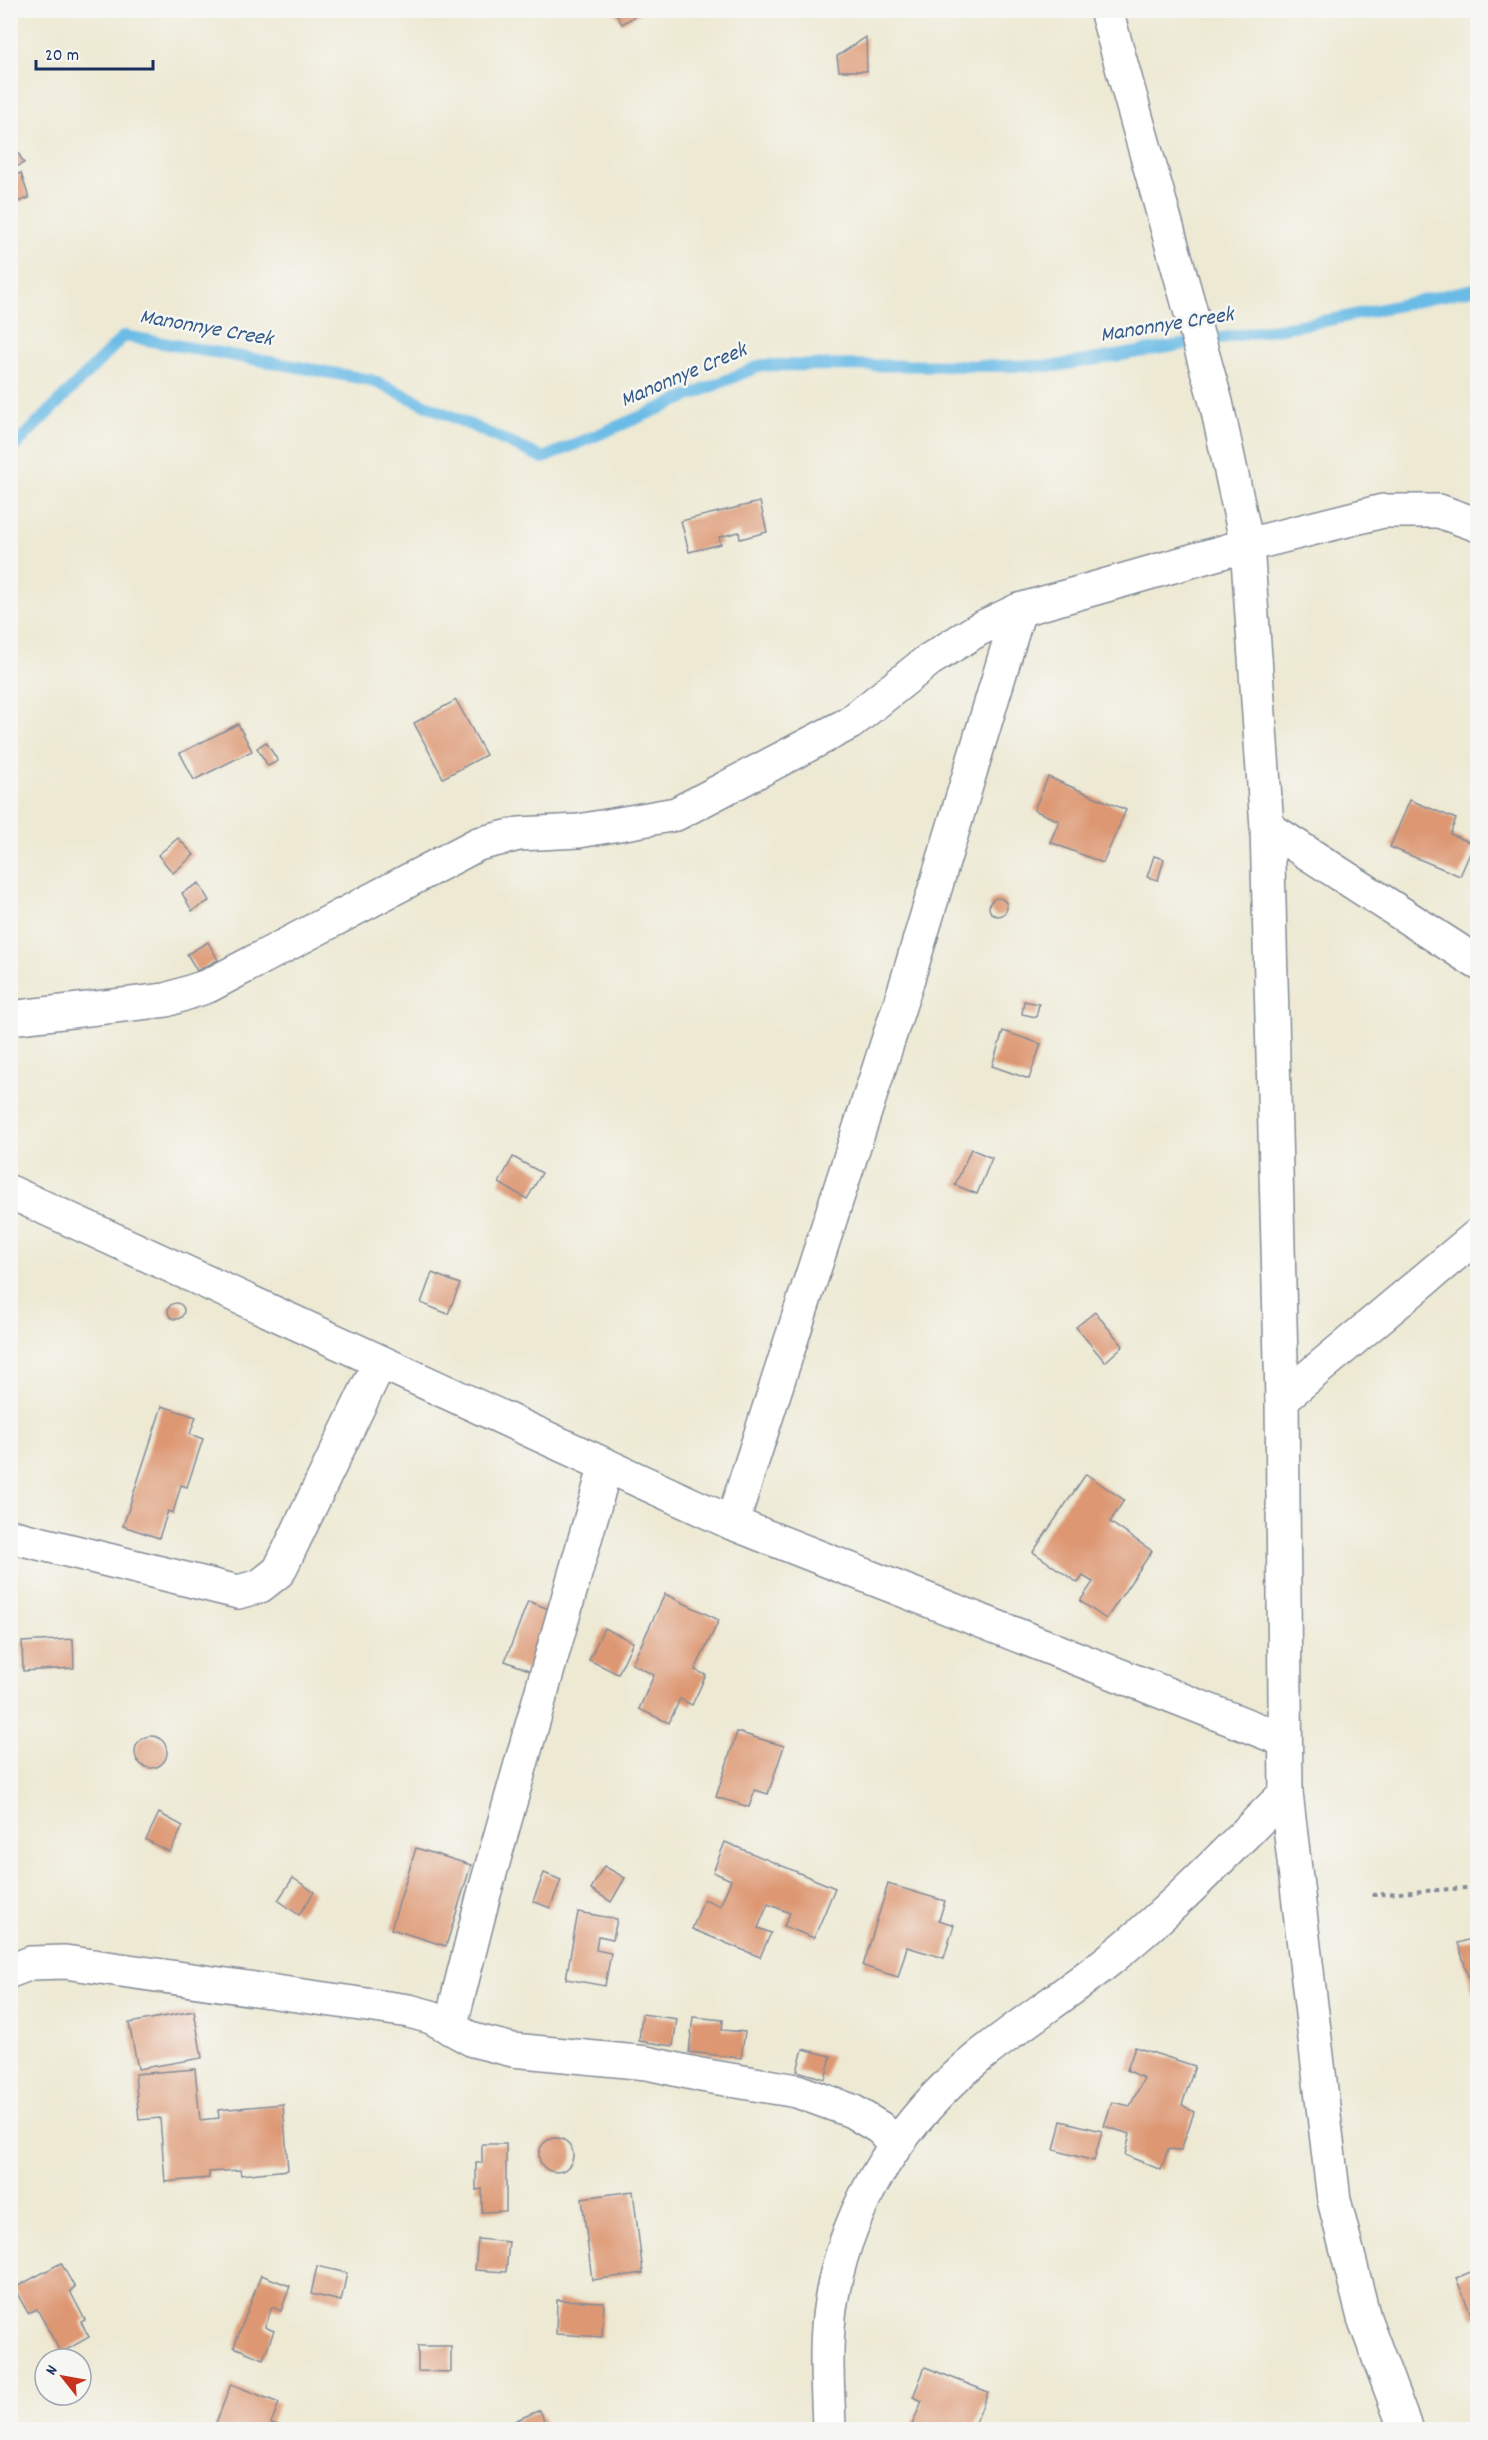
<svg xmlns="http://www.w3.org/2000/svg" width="1488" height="2440" font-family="Dekko,sans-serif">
<rect width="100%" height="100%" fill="#f6f6f2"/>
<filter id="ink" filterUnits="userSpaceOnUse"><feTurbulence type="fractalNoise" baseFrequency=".0167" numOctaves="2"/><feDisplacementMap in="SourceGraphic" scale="12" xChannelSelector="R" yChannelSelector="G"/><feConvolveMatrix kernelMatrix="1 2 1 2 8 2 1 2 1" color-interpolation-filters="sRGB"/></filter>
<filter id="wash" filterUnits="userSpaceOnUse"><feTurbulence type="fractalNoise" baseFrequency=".008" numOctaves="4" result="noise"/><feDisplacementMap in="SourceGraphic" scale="24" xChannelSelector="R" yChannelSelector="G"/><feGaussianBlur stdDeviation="1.35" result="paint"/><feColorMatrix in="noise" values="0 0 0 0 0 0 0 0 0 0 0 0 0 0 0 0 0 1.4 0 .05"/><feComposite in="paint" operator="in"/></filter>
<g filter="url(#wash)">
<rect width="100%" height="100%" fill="#ede9d3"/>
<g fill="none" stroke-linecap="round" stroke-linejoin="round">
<!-- stream -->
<path stroke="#6bbbe6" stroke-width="12" d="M10,451L124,336L371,380L543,458L762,365L1055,366L1335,319L1478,288"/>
</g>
<g id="blocks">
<!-- building -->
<g fill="#dd9772">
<path d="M614,10H645L622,24Z"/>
<path d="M866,37L867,71H839L837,56Z"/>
<path d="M10,140L24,163L10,170Z"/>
<path d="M21,173L29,198L10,205V177Z"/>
<path d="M760,502L767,532L740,539L739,532L719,537L721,544L689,552L681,521Z"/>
<path d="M456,700L486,755L443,778L414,723Z"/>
<path d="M238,724L252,751L194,780L180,753Z"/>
<path d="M266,742L278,761L268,766L257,748Z"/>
<path d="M1048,777L1126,810L1103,863L1050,842L1059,821L1034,810Z"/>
<path d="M1410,800L1456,819L1450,834L1474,844L1460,876L1390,847Z"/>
<path d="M178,838L194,855L173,873L158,855Z"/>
<path d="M1154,856L1164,859L1158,880L1147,877Z"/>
<path d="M199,883L209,901L192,911L182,893Z"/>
<circle cx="998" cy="907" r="9"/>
<path d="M208,942L218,960L197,971L187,954Z"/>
<path d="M1024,1001L1039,1004L1036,1017L1022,1014Z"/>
<path d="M1003,1031L1041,1044L1029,1079L992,1066Z"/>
<path d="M971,1149L992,1158L977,1194L955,1185Z"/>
<path d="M513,1157L542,1173L527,1199L499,1183Z"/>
<path d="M432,1273L460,1284L448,1314L421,1303Z"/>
<circle cx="176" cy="1311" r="8"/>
<path d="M1095,1312L1123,1346L1105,1362L1076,1327Z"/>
<path d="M162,1406L196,1417L190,1434L203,1439L187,1487L181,1485L173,1513L168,1511L159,1538L123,1526Z"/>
<path d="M1086,1474L1124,1500L1110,1522L1152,1551L1106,1619L1080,1601L1093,1582L1083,1576L1078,1583L1033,1552Z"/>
<path d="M665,1594L719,1620L695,1670L706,1675L692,1705L680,1699L669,1723L639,1709L654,1675L632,1664Z"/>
<path d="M528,1601L554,1611L531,1671L505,1661Z"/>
<path d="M604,1628L633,1642L618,1674L589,1660Z"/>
<path d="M73,1639L74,1668L23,1671L22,1642Z"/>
<path d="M737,1732L784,1746L768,1794L755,1790L749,1807L716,1797Z"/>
<circle cx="151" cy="1752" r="16"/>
<path d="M159,1813L183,1826L170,1852L146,1840Z"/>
<path d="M725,1842L835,1888L814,1938L784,1926L790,1913L768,1904L758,1928L771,1933L760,1957L692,1929L704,1899L720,1906L731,1880L713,1872Z"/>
<path d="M416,1848L471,1865L446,1946L391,1929Z"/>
<path d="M604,1866L625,1878L611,1902L591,1889Z"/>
<path d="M544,1873L561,1880L550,1908L533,1901Z"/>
<path d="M293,1878L314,1892L299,1915L278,1900Z"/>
<path d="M888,1884L945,1901L939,1920L954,1925L944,1958L907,1947L898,1977L863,1966Z"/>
<path d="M578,1912L617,1919L613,1939L598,1936L596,1950L611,1953L605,1986L566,1979Z"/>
<path d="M1478,1937V2005H1477L1458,1943Z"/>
<path d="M194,2011L202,2058L138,2069L129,2023Z"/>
<path d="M642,2014L677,2019L673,2046L639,2041Z"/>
<path d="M693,2017L723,2020L722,2030L745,2032L741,2058L689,2052Z"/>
<path d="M1135,2047L1195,2066L1182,2105L1194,2112L1181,2150L1168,2149L1161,2170L1125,2155L1130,2134L1104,2126L1112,2102L1130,2106L1144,2078L1127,2070Z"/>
<path d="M803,2049L831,2056L825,2079L797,2071Z"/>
<path d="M195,2069L200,2120L219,2118L218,2110L283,2104L288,2170L241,2175L240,2170L209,2172V2178L165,2182L160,2118L139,2120L135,2074Z"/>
<path d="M1061,2121L1102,2131L1094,2161L1054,2150Z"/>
<circle cx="556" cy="2155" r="17"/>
<path d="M482,2144H506V2211L482,2212V2189L476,2190V2163H482Z"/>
<path d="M633,2191L643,2273L592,2280L582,2198Z"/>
<path d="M478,2239L509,2242L506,2272L475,2270Z"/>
<path d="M61,2263L75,2288L70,2291L85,2320L81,2322L89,2337L61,2353L37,2309L28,2313L14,2288Z"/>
<path d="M317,2266L347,2273L341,2301L311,2294Z"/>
<path d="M1478,2269V2317L1473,2319L1456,2278Z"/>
<path d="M261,2275L290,2286L281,2311L272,2307L265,2327L274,2331L263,2359L234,2347Z"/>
<path d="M557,2300L604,2302L602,2337L556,2334Z"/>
<path d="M418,2346H451V2372L418,2371Z"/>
<path d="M925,2367L988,2392L973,2430H918L911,2427L922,2401L913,2397Z"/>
<path d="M231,2384L279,2403L271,2423L278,2425L277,2430L214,2428Z"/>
<path d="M540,2410L548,2430H515L512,2422Z"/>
</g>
</g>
</g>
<g filter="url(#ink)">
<use href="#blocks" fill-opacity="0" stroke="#848c98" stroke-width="1.5"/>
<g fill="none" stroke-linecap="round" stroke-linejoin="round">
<!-- minor casing -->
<g stroke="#848c98" stroke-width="36">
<g id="minor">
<path d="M1106,10L1216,402L1247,545L1267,827L1282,1399L1286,1793L1334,2200L1364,2318L1406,2430"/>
<path d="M1267,827L1478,963"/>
<path d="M10,1018L166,1000L208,986L478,844L519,834L579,831L676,814L850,723L929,660L979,629L1019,610L1247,545L1383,511H1439L1478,525"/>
<path d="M10,1192L732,1523L1284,1740"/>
<path d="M1282,1399L1478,1235"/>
<path d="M732,1523L906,985L1019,610"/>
<path d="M10,1536L238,1592L260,1586L279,1571L380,1362"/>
<path d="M10,1971L31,1963L65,1962L409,2011L431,2017L473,2040L513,2050L647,2063L701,2075L797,2091L852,2111L880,2128L895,2144"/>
<path d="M450,2028L484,1894L606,1465"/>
<path d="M829,2430C828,2388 824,2344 831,2302C847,2203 903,2119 980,2056C1022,2023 1066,1994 1108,1961C1172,1910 1228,1850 1286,1793"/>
</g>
</g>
<!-- path -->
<path stroke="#848c98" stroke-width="4" stroke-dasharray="4.5 4.5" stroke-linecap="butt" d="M1372,1895L1478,1887"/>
<!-- minor -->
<use href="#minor" stroke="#fff" stroke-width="33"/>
</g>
</g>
<g text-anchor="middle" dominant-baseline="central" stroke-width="5" stroke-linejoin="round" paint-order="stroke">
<!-- water labels -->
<g font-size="22" font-style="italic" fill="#335987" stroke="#f6f6f2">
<text transform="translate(1167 326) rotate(-9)">Manonnye Creek</text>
<text transform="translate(206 329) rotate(10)">Manonnye Creek</text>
<text transform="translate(684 376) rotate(-23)">Manonnye Creek</text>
</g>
</g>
<!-- margin -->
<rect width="1488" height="2440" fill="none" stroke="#f6f6f2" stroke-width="36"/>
<!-- north arrow -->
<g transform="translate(63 2377) rotate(301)"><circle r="28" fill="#f6f6f2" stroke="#9ea6b7" stroke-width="1.5"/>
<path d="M0-4.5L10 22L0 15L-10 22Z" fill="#c8321e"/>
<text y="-9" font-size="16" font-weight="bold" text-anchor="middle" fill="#1b2f5e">N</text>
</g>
<!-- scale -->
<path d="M36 60v9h117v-9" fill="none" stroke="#1b2f5e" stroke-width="3"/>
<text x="45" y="60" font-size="18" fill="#1b2f5e" stroke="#f6f6f2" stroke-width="4.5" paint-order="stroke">20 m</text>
</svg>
